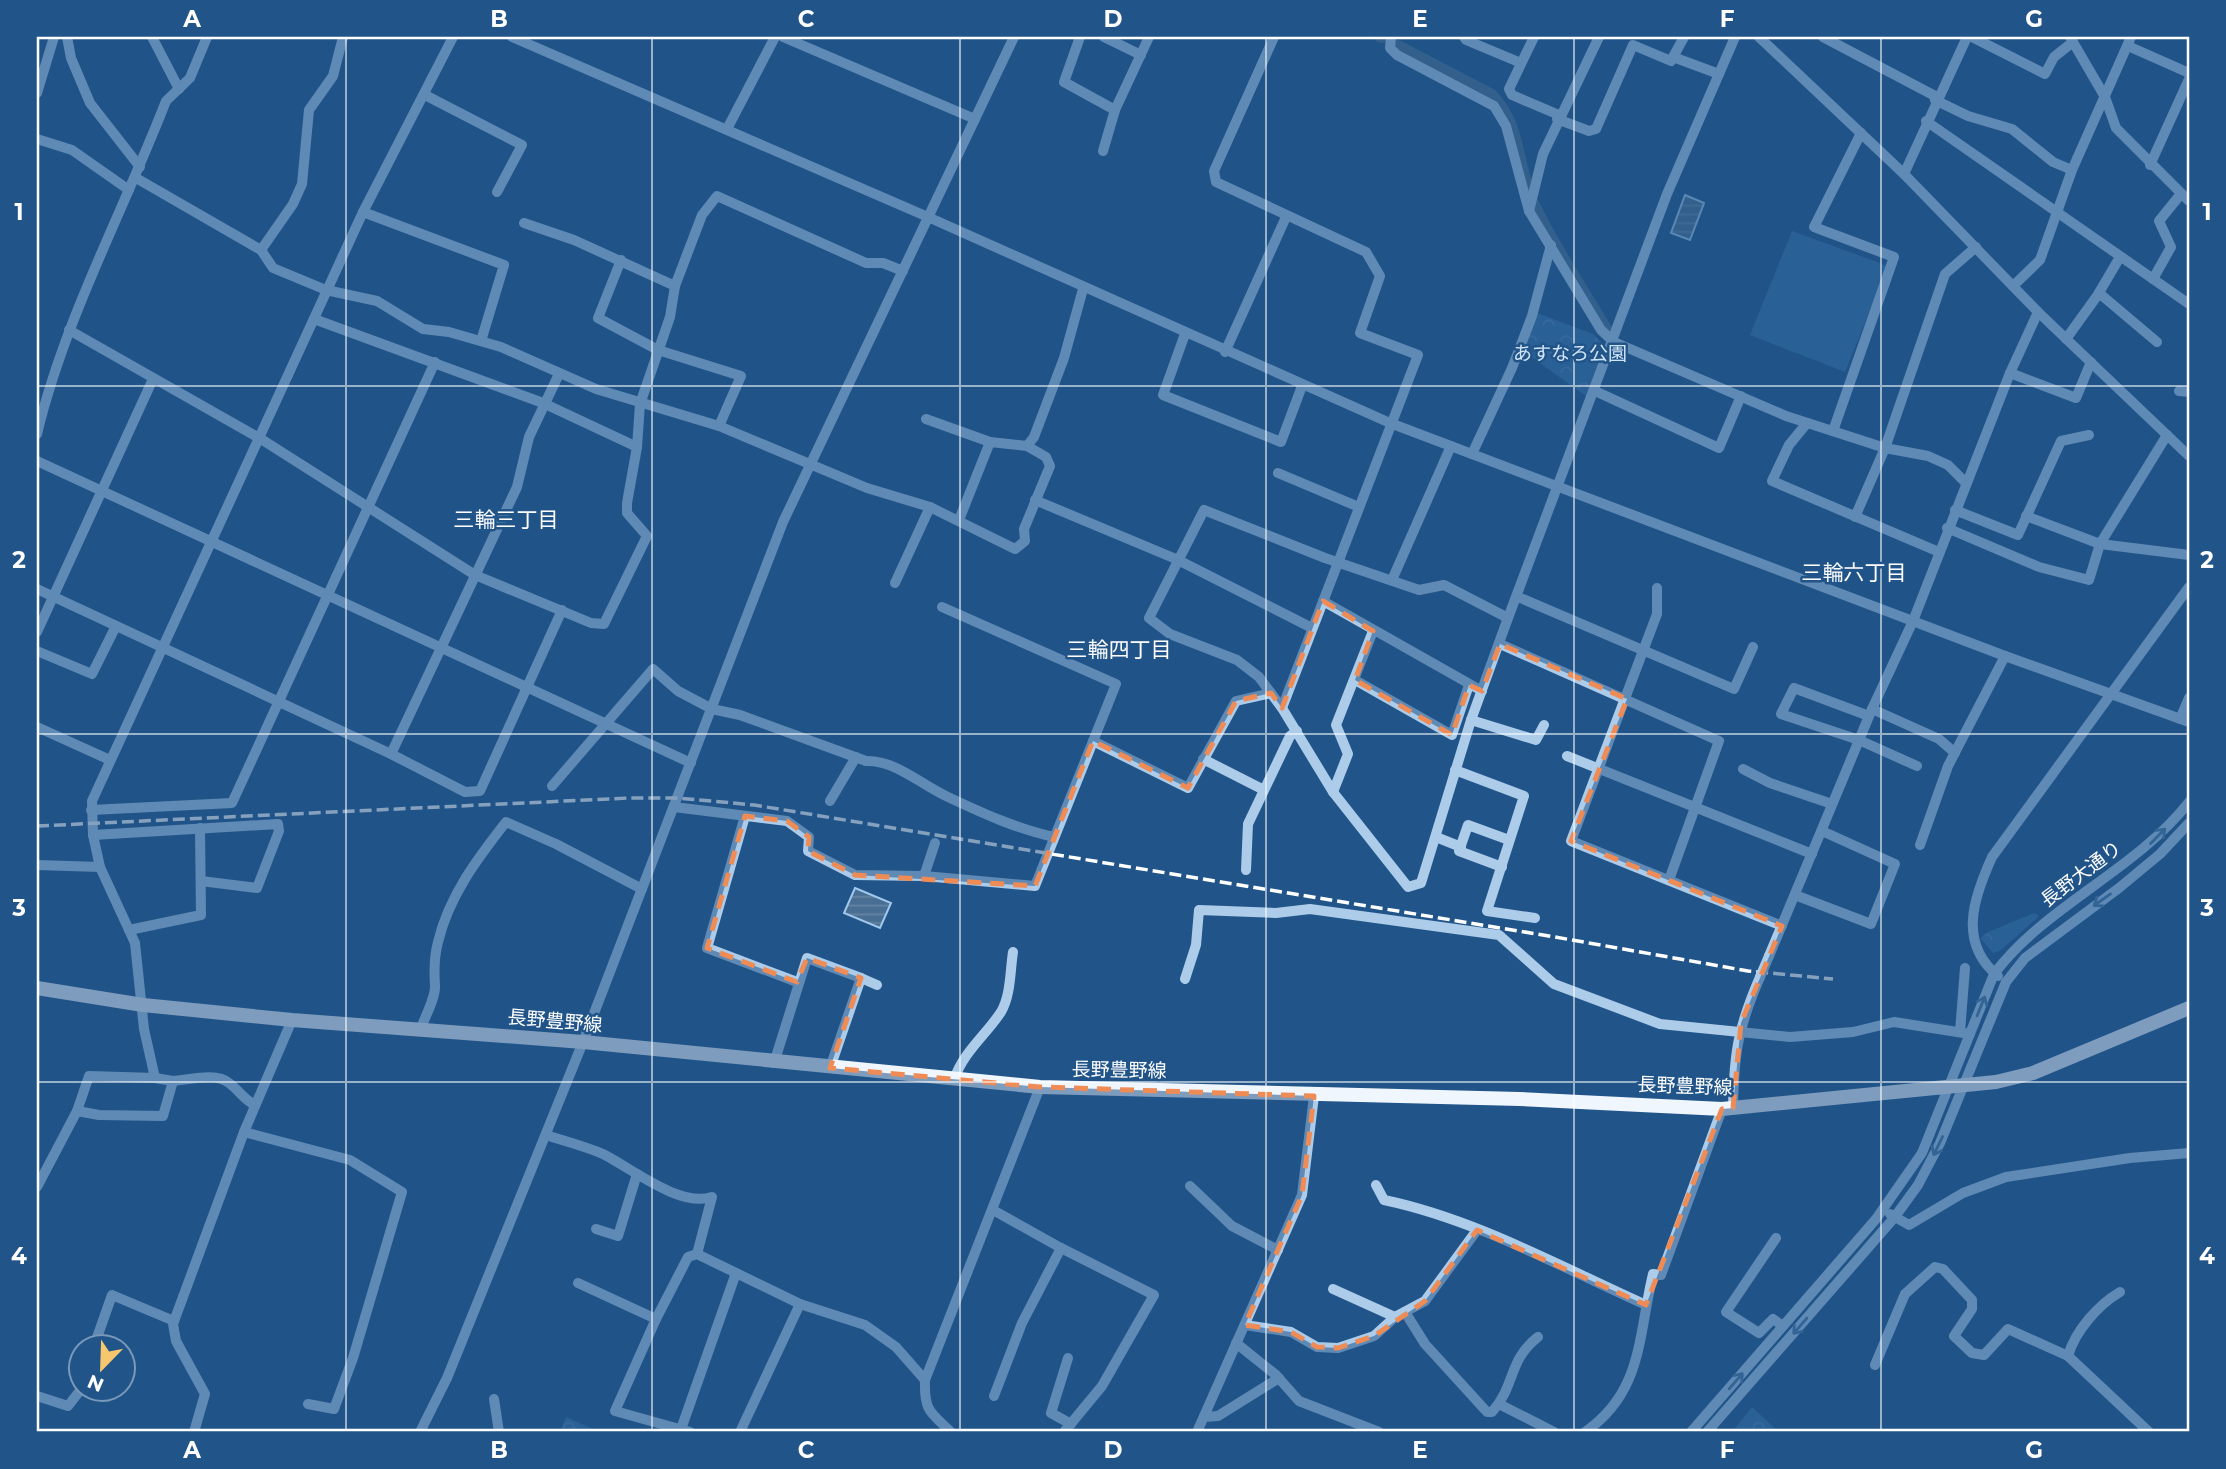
<svg xmlns="http://www.w3.org/2000/svg" width="2226" height="1469" font-family="Montserrat,'Noto Sans JP',sans-serif">
<defs>
<pattern id="forest-crowns" width="20" height="18" patternUnits="userSpaceOnUse" patternTransform="scale(1.75)"><rect width="20" height="18" fill="#346fa6"/><path d="M2 6a3 3 0 1 1 6 0M12 15a3 3 0 1 1 6 0" fill="none" stroke="#5285b3"/></pattern>
<pattern id="water-rules" width="6" height="5" patternUnits="userSpaceOnUse" patternTransform="scale(1.75)"><rect width="6" height="5" fill="#496e93"/><path d="M0 2.5h6" fill="none" stroke="#6484a3"/></pattern>
</defs>
<rect width="100%" height="100%" fill="#215489"/>
<!-- forest -->
<g fill="url(#forest-crowns)">
<path d="M1537,313L1593,334L1604,345L1586,396L1523,351Z"/>
<path d="M2034,913L2039,916L2001,950L1993,953L1981,939L1986,933Z"/>
<path d="M1752,1407L1779,1432H1732Z"/>
<path d="M566,1417L600,1432H560Z"/>
</g>
<!-- pitch -->
<path fill="#346fa6" d="M1792,231L1888,266L1845,372L1750,335Z"/>
<!-- water -->
<g fill="url(#water-rules)" stroke="#a0c8ec" stroke-width="2">
<path d="M1685,195L1704,203L1690,240L1671,233Z"/>
<path d="M855,888L891,903L880,928L844,913Z"/>
</g>
<g fill="none" stroke-linecap="round" stroke-linejoin="round">
<!-- canal -->
<g stroke="#496e93" stroke-width="10">
<path d="M1379,37L1382,38"/>
<path d="M1398,45L1492,94C1523,125 1517,168 1535,205C1556,248 1584,290 1609,332"/>
</g>
<!-- minor -->
<g stroke="#acccea" stroke-width="10">
<path d="M67,37L71,58L90,103L140,167"/>
<path d="M152,37L179,89"/>
<path d="M512,37L928,217L1390,423L2005,656L2189,722"/>
<path d="M783,37L975,119"/>
<path d="M1080,37L1064,82L1115,110"/>
<path d="M1104,37L1141,55"/>
<path d="M1274,37L1214,171L1216,182L1366,252L1380,276L1360,333L1418,355L1282,708"/>
<path d="M1391,37L1390,48L1397,55L1494,106L1506,126L1529,211L1601,330L1614,342L1786,416L1885,448L1928,456L1948,465L1966,483"/>
<path d="M1464,37L1466,40L1521,63"/>
<path d="M1534,37L1509,89L1512,95L1559,115"/>
<path d="M1759,37L1904,174L2038,312L2189,456"/>
<path d="M1823,37L1937,97"/>
<path d="M1972,37L2045,74L2054,57L2073,42"/>
<path d="M2070,37L2105,97L2116,128L2189,201"/>
<path d="M2128,46L2189,73"/>
<path d="M1673,57L1719,74"/>
<path d="M37,93L54,37"/>
<path d="M425,95L522,145L497,192"/>
<path d="M1935,100L1968,116L2012,129L2053,162L2072,170"/>
<path d="M1557,119L1589,131L1596,129L1633,45L1671,61L1684,37"/>
<path d="M1926,121L2189,304"/>
<path d="M727,129L775,37"/>
<path d="M37,139L72,150L129,190"/>
<path d="M1103,151L1115,110L1149,37"/>
<path d="M2150,165L2189,79"/>
<path d="M1904,174L1967,37"/>
<path d="M136,178L261,250L273,268L326,290L377,301L423,329L449,332L501,347L596,389L719,426L867,488L930,507L1015,549L1025,541L1024,529L1050,466L1046,457L1027,446"/>
<path d="M1529,211L1543,154L1599,37"/>
<path d="M363,212L504,265L481,341"/>
<path d="M524,223L574,240L675,286"/>
<path d="M261,250L293,204L302,184L309,110L333,76L343,37"/>
<path d="M621,260L598,318L658,350L741,376L719,426"/>
<path d="M2153,279L2171,247L2159,221L2180,195"/>
<path d="M2013,286L2040,260L2072,170L2131,37"/>
<path d="M2099,293L2157,342"/>
<path d="M314,319L543,403L637,447"/>
<path d="M69,330L261,439L475,575L591,623L604,624L647,536L627,513V503L637,447L640,404L670,317L675,286L702,215L717,196L866,263H883L903,271"/>
<path d="M1185,334L1163,395L1281,442L1302,386"/>
<path d="M2066,339L2097,296L2120,257"/>
<path d="M1225,352L1286,217"/>
<path d="M2010,373L2076,398L2091,362"/>
<path d="M1595,391L1719,448L1741,396"/>
<path d="M2179,391L2189,392"/>
<path d="M926,419L990,442L1027,446L1034,437L1064,358L1083,289"/>
<path d="M1807,423L1789,445L1772,481L1939,552"/>
<path d="M1833,431L1894,257L1814,227L1861,133"/>
<path d="M37,434C65,318 123,212 166,101L190,78L207,37"/>
<path d="M1472,454L1512,368L1532,316L1551,245"/>
<path d="M37,461L691,763"/>
<path d="M1278,473L1359,507"/>
<path d="M1035,500L1176,559L1312,628"/>
<path d="M1955,510L2018,535L2061,441L2089,435"/>
<path d="M2026,516L2100,544L2189,555"/>
<path d="M1855,517L1885,448L1945,274L1976,247"/>
<path d="M959,520L990,442"/>
<path d="M1947,528L2039,567L2089,580L2100,544L2167,435"/>
<path d="M1392,580L1451,446"/>
<path d="M895,583L930,507"/>
<path d="M1657,588V614L1571,841L1782,926"/>
<path d="M37,589L391,754L465,792L480,791L562,610"/>
<path d="M1518,597L1734,689L1753,647"/>
<path d="M1323,601L1482,691"/>
<path d="M1508,618L1444,585L1419,590L1325,558L1204,510L1149,618L1170,634L1237,660L1259,677L1282,708L1333,792L1408,887L1421,883L1471,720L1508,618L1667,194L1735,37"/>
<path d="M37,632L153,379"/>
<path d="M1500,644L1719,741L1669,880"/>
<path d="M37,651L92,674L116,626"/>
<path d="M1355,680L1452,735L1469,685"/>
<path d="M1872,709L1939,739L1955,753"/>
<path d="M1869,716L1794,688L1781,714L1859,740L1917,766"/>
<path d="M2180,719L2189,698"/>
<path d="M1471,720L1536,740L1544,725"/>
<path d="M37,727L110,760"/>
<path d="M1093,741L1188,788L1236,701L1271,693"/>
<path d="M391,754L517,487L529,437L559,374"/>
<path d="M1567,756L1812,854"/>
<path d="M1203,759L1262,789"/>
<path d="M1743,769L1770,783L1832,804"/>
<path d="M1455,770L1524,796L1487,911L1535,918"/>
<path d="M552,786L653,669L678,691L712,709L740,715L866,761C896,760 921,785 948,797C982,813 1017,829 1054,837"/>
<path d="M1333,792L1348,754L1336,725L1373,631"/>
<path d="M830,801L856,757"/>
<path d="M674,807L787,821L809,837L808,851L855,875L924,876L1035,886L1116,684L942,607"/>
<path d="M91,810L232,803L435,362"/>
<path d="M745,816L707,948L797,982"/>
<path d="M93,835L278,824L279,831L257,888L201,881"/>
<path d="M1436,837L1461,847"/>
<path d="M1920,845L1948,766L2005,656"/>
<path d="M37,865L100,867"/>
<path d="M1502,867L1459,851L1468,825L1509,840"/>
<path d="M1246,870L1248,824L1290,736L1297,731"/>
<path d="M924,876L935,843"/>
<path d="M1795,895L1871,924L1895,864L1822,831"/>
<path d="M129,930L201,915L200,828"/>
<path d="M1769,956L1872,709L1913,621L2010,373L2038,312"/>
<path d="M1998,976C1958,943 1973,899 1992,857L2189,587"/>
<path d="M1185,979L1196,945L1199,910L1276,913L1310,909L1499,935L1554,984L1660,1024L1790,1037L1853,1032L1894,1022L1970,1034"/>
<path d="M420,1031C424,1018 436,998 435,985C434,971 434,957 438,942C449,896 477,859 506,822L556,844L642,889"/>
<path d="M1960,1032L1965,968"/>
<path d="M774,1063L807,958L861,978"/>
<path d="M830,1068L861,978L877,985"/>
<path d="M954,1080C963,1052 986,1035 1001,1012C1011,995 1010,971 1013,952"/>
<path d="M173,1081C189,1080 216,1072 229,1083C240,1091 243,1099 255,1105"/>
<path d="M1733,1108C1734,1052 1738,1028 1760,977"/>
<path d="M77,1111L99,1115L163,1116L173,1081L155,1078"/>
<path d="M244,1132L350,1160L402,1192L353,1358L334,1409L308,1404"/>
<path d="M546,1135C564,1141 585,1146 603,1154C631,1168 680,1208 712,1197L697,1254"/>
<path d="M1376,1185L1384,1200C1475,1219 1561,1267 1646,1305"/>
<path d="M1190,1186L1232,1226L1278,1250"/>
<path d="M37,1187L77,1111L89,1076L155,1078L144,1029L135,943L100,867L93,835L92,801L363,212L453,37"/>
<path d="M993,1210L1061,1248L1154,1295L1102,1386L1064,1432"/>
<path d="M1890,1214L1909,1225L1963,1193L2006,1177L2130,1158L2189,1153"/>
<path d="M596,1229L618,1236L637,1174"/>
<path d="M1776,1238L1726,1312L1759,1333L1773,1319L1783,1326"/>
<path d="M578,1283L656,1319"/>
<path d="M1333,1289L1395,1317"/>
<path d="M2120,1292C2098,1305 2075,1331 2068,1356L2149,1432"/>
<path d="M1405,1312L1425,1344L1487,1412H1492C1516,1385 1508,1360 1538,1337"/>
<path d="M1245,1325L1291,1332L1317,1347L1338,1348L1374,1336L1395,1317L1425,1301L1477,1230"/>
<path d="M1236,1343L1276,1375L1299,1401L1379,1432"/>
<path d="M94,1346L112,1295L174,1321"/>
<path d="M1068,1358L1051,1413L1071,1424"/>
<path d="M1875,1365L1905,1294L1935,1267L1943,1269L1972,1300V1309L1954,1336L1972,1353L1984,1355L2008,1329L2068,1356"/>
<path d="M37,1396L68,1406L82,1388"/>
<path d="M994,1396L1022,1323L1061,1248"/>
<path d="M494,1399L499,1432"/>
<path d="M1499,1404L1554,1432"/>
<path d="M1204,1417L1218,1416L1279,1378"/>
<path d="M194,1432L205,1394L176,1341L173,1324L244,1132L292,1020"/>
<path d="M420,1432L447,1378L583,1042L783,522L1014,37"/>
<path d="M680,1432L736,1273"/>
<path d="M690,1432L615,1411L656,1319L688,1257L697,1254L800,1304L865,1325L896,1347L925,1380"/>
<path d="M740,1432L800,1304"/>
<path d="M951,1432C930,1412 924,1411 925,1380L1040,1087"/>
<path d="M1197,1432L1302,1195L1314,1096"/>
<path d="M1585,1432C1643,1392 1638,1336 1653,1274L1661,1275L1722,1109"/>
<path d="M1691,1432L1876,1219L1922,1153L1994,974C2046,905 2135,871 2189,802"/>
<path d="M1707,1432L1894,1218L1918,1185L1940,1143L2006,982L2025,958L2119,888L2160,854L2189,823"/>
</g>
<!-- major -->
<path stroke="#f0f6fe" stroke-width="14" d="M37,988L143,1005L292,1020L583,1042L1040,1087L1520,1099L1722,1109L1996,1082L2033,1073L2189,1008"/>
<!-- rail -->
<path stroke="#fff" stroke-width="3.5" stroke-dasharray="12 5" stroke-linecap="butt" d="M37,826L629,798H678L754,805L1555,937L1748,971L1833,979"/>
<!-- minor-bridge -->
<path stroke="#acccea" stroke-width="10" d="M1760,977L1769,956"/>
</g>
<!-- one-way arrows -->
<defs><path id="oneway-shaft" d="M-6 0H5M1.5-3L5.5 0L1.5 3" fill="none" stroke-width="1.6" stroke-linecap="round" stroke-linejoin="round" transform="scale(1.75)"/></defs>
<g stroke="#4b78a6">
<use href="#oneway-shaft" transform="translate(2158 836) rotate(-45)"/>
<use href="#oneway-shaft" transform="translate(2102 900) rotate(145)"/>
<use href="#oneway-shaft" transform="translate(1981 1006) rotate(-68)"/>
<use href="#oneway-shaft" transform="translate(1938 1146) rotate(116)"/>
<use href="#oneway-shaft" transform="translate(1800 1326) rotate(131)"/>
<use href="#oneway-shaft" transform="translate(1736 1381) rotate(-49)"/>
</g>
<!-- marked area -->
<path d="M0 0H2226V1469H0ZM1323,601L1373,631L1355,680L1452,735L1469,685L1482,691L1500,644L1627,699L1571,841L1782,926L1741,1023L1733,1108L1722,1109L1646,1305L1477,1230L1425,1301L1374,1336L1338,1348L1317,1347L1291,1332L1245,1325L1302,1195L1314,1096L1040,1087L830,1068L861,978L807,958L797,982L707,948L745,816L787,821L809,837L808,851L855,875L1035,886L1093,741L1188,788L1236,701L1271,693L1282,708Z" fill="#215489" fill-opacity=".55" fill-rule="evenodd"/>
<path fill="none" stroke="#ef8b55" stroke-width="5" stroke-dasharray="14 9" stroke-linejoin="round" d="M1323,601L1373,631L1355,680L1452,735L1469,685L1482,691L1500,644L1627,699L1571,841L1782,926L1741,1023L1733,1108L1722,1109L1646,1305L1477,1230L1425,1301L1374,1336L1338,1348L1317,1347L1291,1332L1245,1325L1302,1195L1314,1096L1040,1087L830,1068L861,978L807,958L797,982L707,948L745,816L787,821L809,837L808,851L855,875L1035,886L1093,741L1188,788L1236,701L1271,693L1282,708Z"/>
<!-- grid -->
<path fill="none" stroke="#fff" stroke-width="2" stroke-opacity="0.55" d="M346,37V1432M652,37V1432M960,37V1432M1266,37V1432M1574,37V1432M1881,37V1432M37,386H2189M37,734H2189M37,1082H2189"/>
<g text-anchor="middle" dominant-baseline="central" stroke-width="5" stroke-linejoin="round" paint-order="stroke">
<!-- park labels -->
<g font-size="19" fill="#d1e5f8" stroke="#215489">
<text x="1570" y="353">あすなろ公園</text>
</g>
<!-- street labels -->
<g font-size="19" fill="#fff" stroke="#215489">
<text transform="translate(2081 874) rotate(-37)">長野大通り</text>
<text transform="translate(555 1021) rotate(5)">長野豊野線</text>
<text transform="translate(1119 1070) rotate(1)">長野豊野線</text>
<text transform="translate(1685 1086) rotate(2)">長野豊野線</text>
</g>
<!-- neighbourhood labels -->
<g font-size="21" fill="#fff" stroke="#215489">
<text x="506" y="519">三輪三丁目</text>
<text x="1854" y="572">三輪六丁目</text>
<text x="1119" y="649">三輪四丁目</text>
</g>
</g>
<!-- border -->
<rect width="2226" height="1469" fill="none" stroke="#215489" stroke-width="77"/>
<!-- north arrow -->
<g transform="translate(102 1368) rotate(203)"><circle r="33" fill="#215489" stroke="#7a98b8" stroke-width="2"/>
<path d="M0-5L12 26L0 18L-12 26Z" fill="#f7c76d"/>
<text y="-10" font-size="19" font-weight="bold" text-anchor="middle" fill="#ffffff">N</text>
</g>
<rect x="38" y="38" width="2150" height="1392" fill="none" stroke="#fff" stroke-width="2.5"/>
<g font-size="23" text-anchor="middle" font-weight="bold" fill="#fff">
<text x="192" y="27">A</text>
<text x="499" y="27">B</text>
<text x="806" y="27">C</text>
<text x="1113" y="27">D</text>
<text x="1420" y="27">E</text>
<text x="1727" y="27">F</text>
<text x="2034" y="27">G</text>
<text x="19" y="220">1</text>
<text x="2207" y="220">1</text>
<text x="19" y="568">2</text>
<text x="2207" y="568">2</text>
<text x="19" y="916">3</text>
<text x="2207" y="916">3</text>
<text x="19" y="1264">4</text>
<text x="2207" y="1264">4</text>
<text x="192" y="1458">A</text>
<text x="499" y="1458">B</text>
<text x="806" y="1458">C</text>
<text x="1113" y="1458">D</text>
<text x="1420" y="1458">E</text>
<text x="1727" y="1458">F</text>
<text x="2034" y="1458">G</text>
</g>
</svg>
